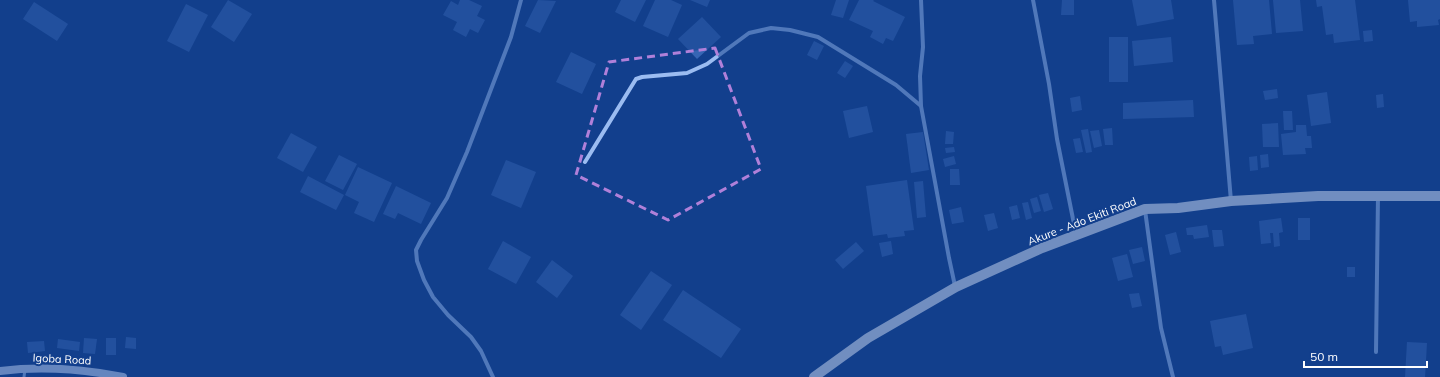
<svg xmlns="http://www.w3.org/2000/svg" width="1440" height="377" font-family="Mulish,sans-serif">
<rect width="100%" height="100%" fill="#123f8d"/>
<!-- building -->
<g fill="#3665b4">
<path d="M228,0L252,14L234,42L211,27Z"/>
<path d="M460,0H469L482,6L477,16L485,20L478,33L470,29L466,37L453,30L457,22L443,15L451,1L458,5Z"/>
<path d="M538,0L556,1L540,33L525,26Z"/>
<path d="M621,0H646L635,22L615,12Z"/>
<path d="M655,0H671L682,5L668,37L643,26Z"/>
<path d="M690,0H710L707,7Z"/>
<path d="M836,0H849L843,18L831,15Z"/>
<path d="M859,0H874L873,1L905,17L893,41L886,38L883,44L870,37L873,31L849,20Z"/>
<path d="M1062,0H1074V15H1061Z"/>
<path d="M1132,0H1171L1174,19L1137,26Z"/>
<path d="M1233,0H1269L1272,34L1253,36L1254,44L1237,45Z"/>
<path d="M1273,0H1300L1303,31L1276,33Z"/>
<path d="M1316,0H1355L1360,40L1334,43L1333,34L1326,35L1322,6L1317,7Z"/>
<path d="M1408,0H1440V19L1438,20L1439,25L1417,27V21L1410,22Z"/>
<path d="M34,2L68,24L57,41L23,19Z"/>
<path d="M186,4L208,15L189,52L167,41Z"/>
<path d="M702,17L721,37L697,59L678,39Z"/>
<path d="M1372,30L1373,41L1364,42L1363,31Z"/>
<rect x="1109" y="37" width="19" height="45"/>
<path d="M1171,37L1173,62L1134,66L1132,41Z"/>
<path d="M814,41L824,46L817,60L807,55Z"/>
<path d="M571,52L596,64L582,94L556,82Z"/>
<path d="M845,61L853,66L845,78L837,73Z"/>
<path d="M1277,89L1278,98L1265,100L1263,91Z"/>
<path d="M1327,92L1331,123L1311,126L1307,95Z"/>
<path d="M1383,94L1384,107L1377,108L1376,95Z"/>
<path d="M1080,96L1082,110L1072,112L1070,98Z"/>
<path d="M1193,100L1194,117L1123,119V103Z"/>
<path d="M867,106L873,132L849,138L843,111Z"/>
<path d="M1283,111H1292L1293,130H1284Z"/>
<path d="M1278,123L1279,147H1263L1262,124Z"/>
<path d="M1296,125H1306L1307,136H1311L1312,148H1305L1306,154L1283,155L1281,134L1296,132Z"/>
<path d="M1112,128L1113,145H1105L1103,129Z"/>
<path d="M1088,129L1092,152L1086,153L1081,130Z"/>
<path d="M1099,130L1102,146L1094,148L1090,131Z"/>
<path d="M946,131L954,132L953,144H945Z"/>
<path d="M923,132L929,170L911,173L906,134Z"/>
<path d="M291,133L317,147L303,172L277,158Z"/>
<path d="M1080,138L1083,152L1076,153L1073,139Z"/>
<path d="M954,147L955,152L946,153L945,148Z"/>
<path d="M1268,154L1269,167L1261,168L1260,155Z"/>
<path d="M339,155L357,164L343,190L325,181Z"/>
<path d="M954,156L956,164L945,167L943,159Z"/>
<path d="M1257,156L1258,170L1250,171L1249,157Z"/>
<path d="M506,160L536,172L521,208L491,195Z"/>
<path d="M358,167L392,183L374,222L354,213L359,202L345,195Z"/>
<path d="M950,169H959L960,185H950Z"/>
<path d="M308,176L344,195L336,210L300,192Z"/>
<path d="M907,180L914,230L904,231L905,236L888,238L887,234L873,236L866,186Z"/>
<path d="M923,181L926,217L917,218L914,182Z"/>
<path d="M396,186L431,203L421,224L398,213L395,219L383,214Z"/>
<path d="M1048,193L1053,209L1044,212L1039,195Z"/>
<path d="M1037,197L1041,211L1034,213L1030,199Z"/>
<path d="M1028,202L1032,218L1026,220L1022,203Z"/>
<path d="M1017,205L1020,218L1012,220L1009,207Z"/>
<path d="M961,207L964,222L952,224L949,210Z"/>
<path d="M994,213L998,228L988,231L984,215Z"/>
<path d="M1281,218L1283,232L1279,233L1280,246L1274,247L1273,233H1270L1271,243L1261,244L1259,221Z"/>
<rect x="1298" y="218" width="12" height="22"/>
<path d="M1207,225L1209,237L1194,239L1193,235H1187L1186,228Z"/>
<path d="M1212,230H1222L1224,246L1214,247Z"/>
<path d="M1176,232L1181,252L1170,255L1165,235Z"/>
<path d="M503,241L531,257L516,284L488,269Z"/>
<path d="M891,241L893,254L882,257L879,243Z"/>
<path d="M856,242L864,251L843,269L835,260Z"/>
<path d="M1142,247L1145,261L1133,264L1129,250Z"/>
<path d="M1127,254L1133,277L1118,281L1112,258Z"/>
<path d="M552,260L573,276L557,298L536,282Z"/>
<rect x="1347" y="267" width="8" height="10"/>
<path d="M651,271L672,285L641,330L620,315Z"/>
<path d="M683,290L741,329L721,358L663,320Z"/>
<path d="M1139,293L1142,306L1132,308L1129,294Z"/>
<path d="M1246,314L1253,348L1223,355L1221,346L1215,347L1210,321Z"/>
<path d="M126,337L136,338V349L125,348Z"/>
<path d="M84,338L97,339L95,354L83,353Z"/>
<rect x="106" y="338" width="10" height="17"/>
<path d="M58,339L80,342L79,351L57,348Z"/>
<path d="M44,341L45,351L28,353L27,342Z"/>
<path d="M1407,342L1427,343L1425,377H1405Z"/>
</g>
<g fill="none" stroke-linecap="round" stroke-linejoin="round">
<!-- lane -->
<path stroke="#9bbcf1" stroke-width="3" d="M24,377L25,369"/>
<!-- street -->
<g stroke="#9bbcf1" stroke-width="4">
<path d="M921,0L923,47L920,76L921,106L949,258L955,286"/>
<path d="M1033,0L1049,84L1057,139L1076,234"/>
<path d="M1214,0L1231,201"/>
<path d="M585,162L636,79L642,77L687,73L707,64L749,33L771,28L790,30L818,37L896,85L921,106"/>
<path d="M1145,210L1161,328L1173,377"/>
<path d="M1376,352L1378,196"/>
<path d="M493,377L481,351L471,337L448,315L433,297L424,280L417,261L416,250L421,240L447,198L467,152L511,37L521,0"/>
</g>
<!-- secondary -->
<path stroke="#c9dbfc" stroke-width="8" d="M0,371C41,366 83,369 123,377"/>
<!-- primary -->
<path stroke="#e5edff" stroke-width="10" d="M814,377L868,338L956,287L1042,248L1145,209L1178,208L1231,201L1318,196H1440"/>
</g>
<!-- marked area -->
<path d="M0 0H1440V377H0ZM715,48L761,169L668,220L576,175L609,62Z" fill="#123f8d" fill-opacity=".55" fill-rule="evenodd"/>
<path fill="none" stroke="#b080d9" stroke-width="3" stroke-dasharray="8 5" stroke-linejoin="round" d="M715,48L761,169L668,220L576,175L609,62Z"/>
<g text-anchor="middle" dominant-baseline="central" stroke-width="4" stroke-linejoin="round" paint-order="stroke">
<!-- street labels -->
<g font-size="11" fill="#fff" stroke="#123f8d">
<text transform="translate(1082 221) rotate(-21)">Akure - Ado Ekiti Road</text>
<text transform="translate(62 359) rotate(3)">Igoba Road</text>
</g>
</g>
<!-- scale -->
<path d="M1304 361v6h123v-6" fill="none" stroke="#ffffff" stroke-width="2"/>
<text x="1310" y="361" font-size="12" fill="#ffffff" stroke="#123f8d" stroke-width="3" paint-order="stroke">50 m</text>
</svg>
